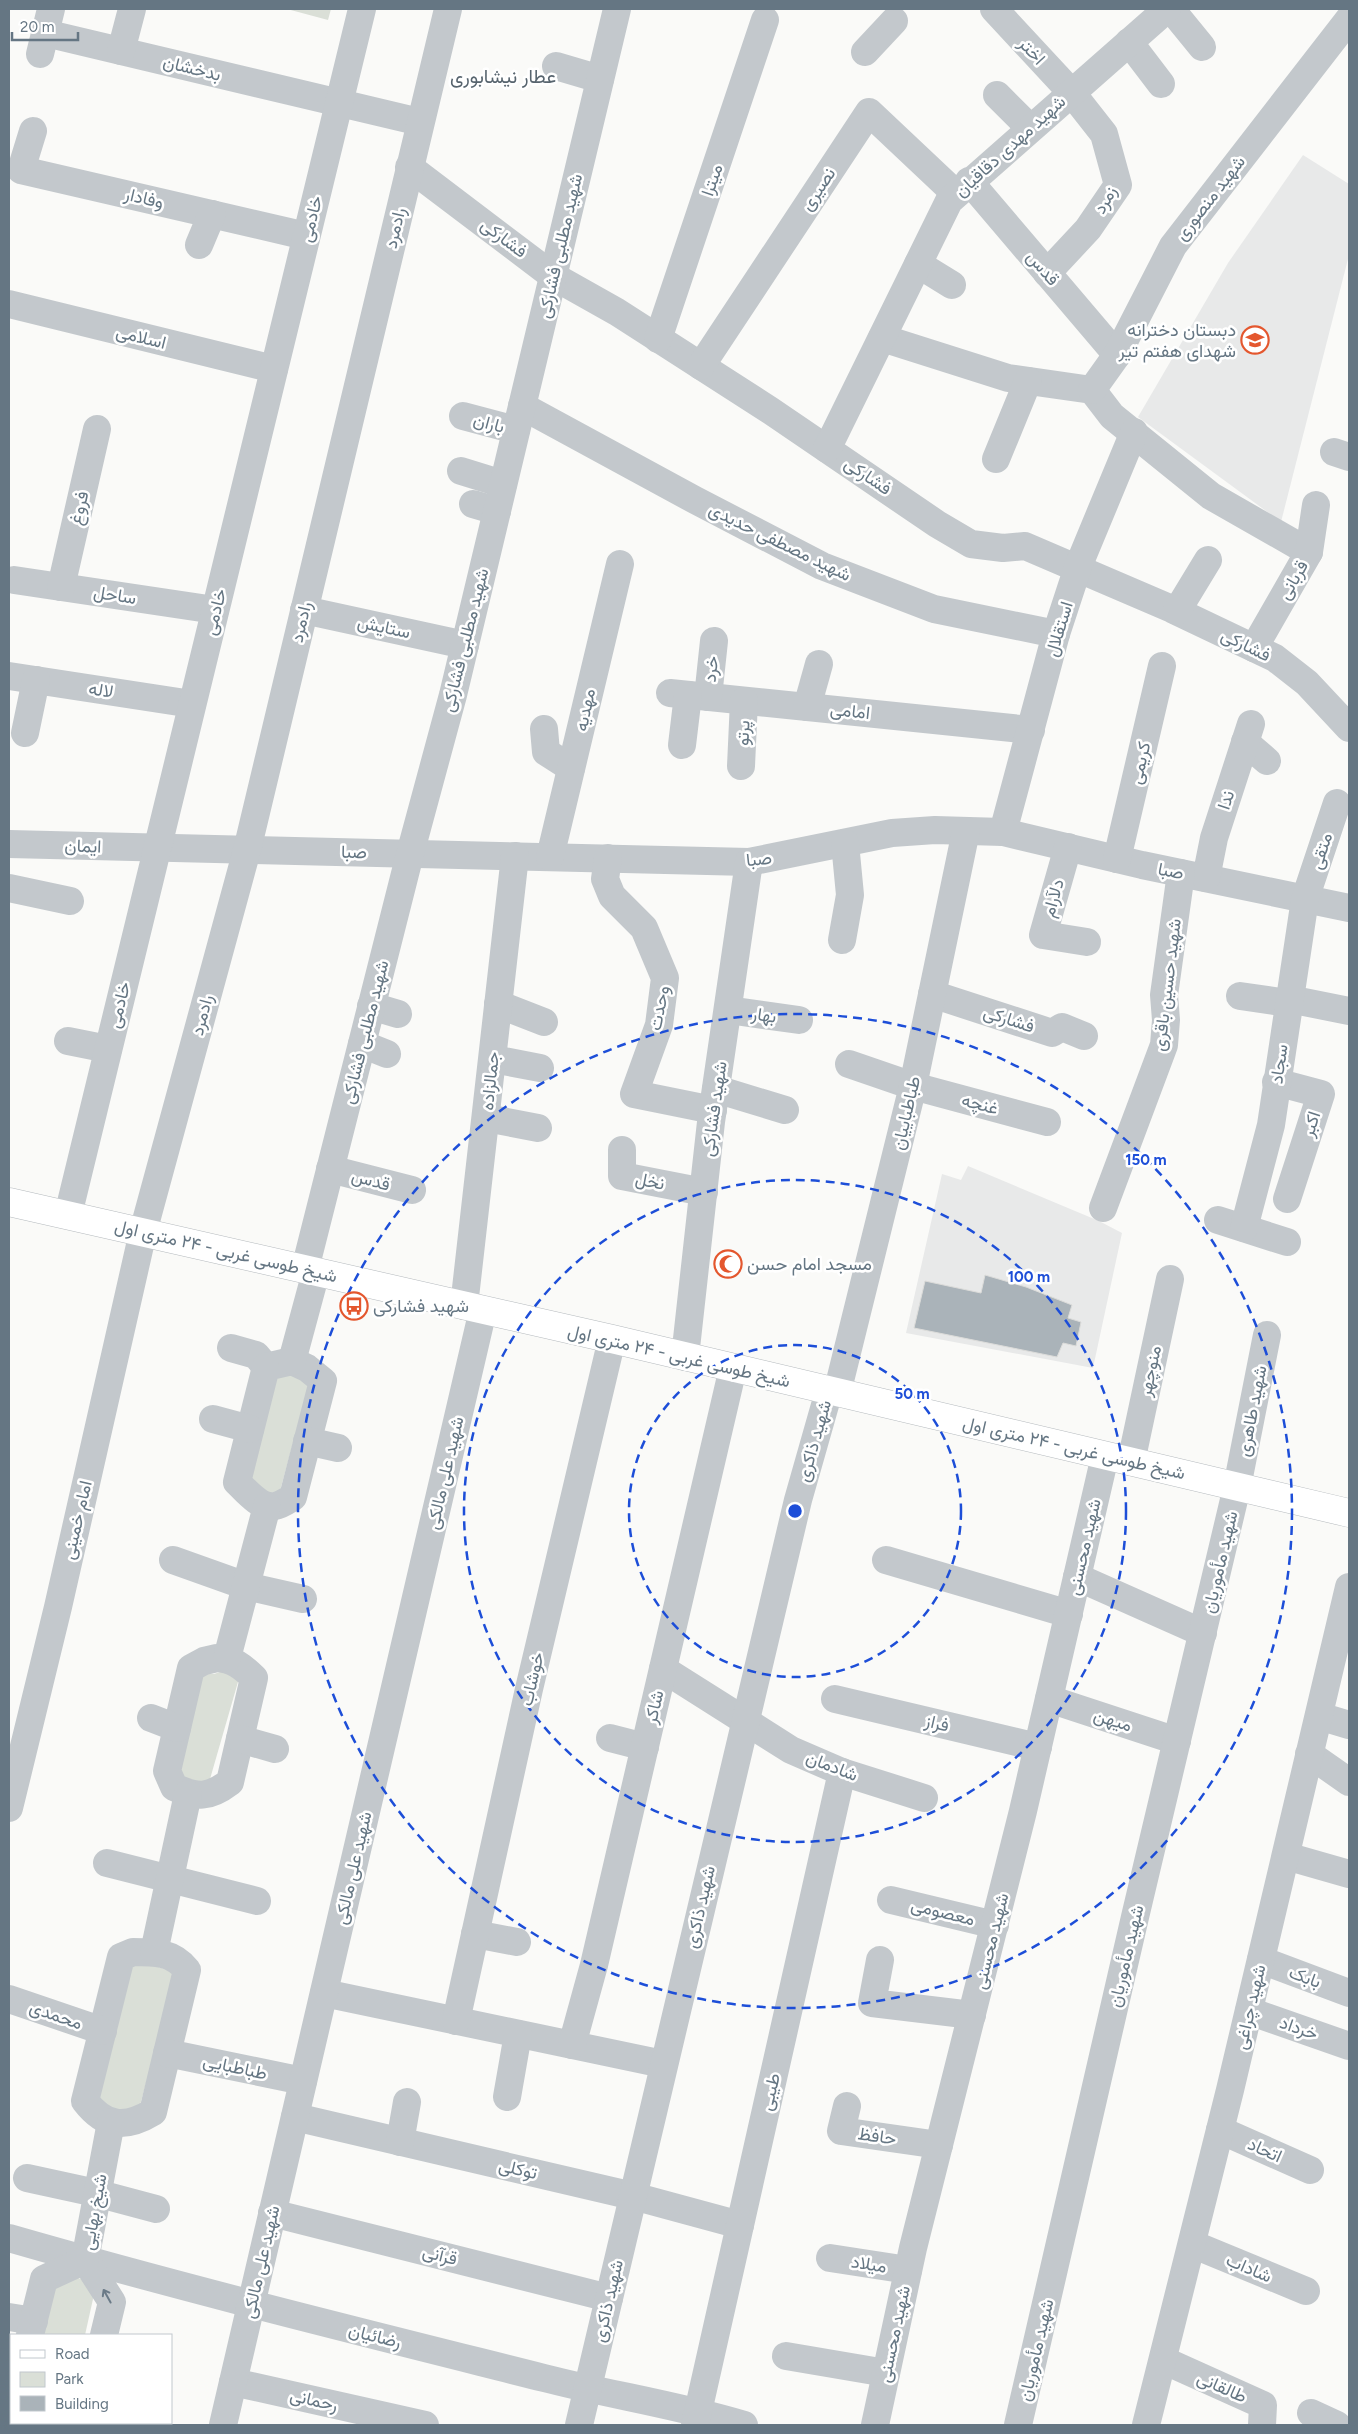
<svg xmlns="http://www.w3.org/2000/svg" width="1358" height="2434" font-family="Figtree,Vazirmatn,sans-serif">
<rect width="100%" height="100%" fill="#fafaf8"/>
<!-- built -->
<g fill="#e8e9e9">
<path d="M1303,155L1349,184V255L1281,522L1138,417L1228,263Z"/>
<path d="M968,1166L1099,1221L1122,1233L1093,1368L906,1333L942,1174L961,1180Z"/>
</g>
<!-- green -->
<g fill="#dadfd7">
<path d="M287,9H331L328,20Z"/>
<path d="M296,1375L309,1384L280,1491L268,1494L246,1481L271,1376Z"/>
<path d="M226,1670L240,1675L208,1786L176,1776L202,1672L214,1674Z"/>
<path d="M132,1962L150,1964L176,1973L139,2109L125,2114L96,2102Z"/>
<path d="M76,2277L88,2282L95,2290L85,2335H41L55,2285Z"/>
<path d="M18,2423H67L66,2425H17Z"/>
</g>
<!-- building -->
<path fill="#aab3b9" stroke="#dcdcda" d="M985,1275L1026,1287L1072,1305L1068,1318L1081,1322L1076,1346L1063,1343L1057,1357L914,1328L925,1281L981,1293Z"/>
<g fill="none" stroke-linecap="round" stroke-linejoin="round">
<!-- major casing -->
<g stroke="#b5babe" stroke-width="29">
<path id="major" d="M9,1202L612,1339L1349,1513"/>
</g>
<!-- minor -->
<g stroke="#c3c8cc" stroke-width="28">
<path d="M994,9L1071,92L1104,134L1118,185L1088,229L1047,273"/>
<path d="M1171,9L1202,47"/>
<path d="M45,33L420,122"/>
<path d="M1129,42L1161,84"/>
<path d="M121,51L132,9"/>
<path d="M865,52L894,21"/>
<path d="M40,54L51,9"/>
<path d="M556,66L600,79"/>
<path d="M997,95L1030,128"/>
<path d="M33,131L21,170L306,236"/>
<path d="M409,167L553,276L617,312L771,411L937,524L971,544L1003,548L1025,546L1172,609L1275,658L1307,683L1349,728"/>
<path d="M969,181L1117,355"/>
<path d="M199,245L212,214"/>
<path d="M918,264L952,285"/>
<path d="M9,304L274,369"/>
<path d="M882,338L1008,378L1092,390L1112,416L1211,496L1309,552"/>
<path d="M658,339L765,20"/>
<path d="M701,366L869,112L956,194"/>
<path d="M1092,390L1117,355L1173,246L1349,19"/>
<path d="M522,406L695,500L822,566L934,609L1056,634"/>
<path d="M463,416L516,430"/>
<path d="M827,449L949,201L1167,9"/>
<path d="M1334,452L1349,457"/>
<path d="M996,459L1028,381"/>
<path d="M461,471L503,484"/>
<path d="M473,504L497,511"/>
<path d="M14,580L215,610"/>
<path d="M61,587L97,429"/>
<path d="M304,610L465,645"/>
<path d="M1177,611L1208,560"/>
<path d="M1254,648L1309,552L1316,505"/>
<path d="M9,676L192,704"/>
<path d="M670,693L1031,730"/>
<path d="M708,697L714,641"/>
<path d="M807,707L819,664"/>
<path d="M544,729L546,752L571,768"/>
<path d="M25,733L36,680"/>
<path d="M1245,742L1267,761"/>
<path d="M682,745L688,695"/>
<path d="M741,766L744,701"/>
<path d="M1003,832L1056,634L1078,567L1134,432"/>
<path d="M9,844L749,862L892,833L935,830L1003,832L1142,865L1349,908"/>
<path d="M1068,847L1043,935L1087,942"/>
<path d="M550,857L620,564"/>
<path d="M608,858L605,879L612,896L644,928L665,978L659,1025L634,1094L713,1110"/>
<path d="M1117,859L1162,666"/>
<path d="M1206,878L1214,838L1251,724"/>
<path d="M9,888L70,901"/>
<path d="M842,940L850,895L845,843"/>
<path d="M932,994L1052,1033L1062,1027L1084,1036"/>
<path d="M1240,996L1288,1003"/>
<path d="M1289,999L1349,1011"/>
<path d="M498,1004L544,1022"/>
<path d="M371,1006L398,1014"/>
<path d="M728,1010L799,1020"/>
<path d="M68,1041L108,1049"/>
<path d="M362,1044L387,1054"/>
<path d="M493,1059L540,1068"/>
<path d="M849,1064L913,1086L1047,1122"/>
<path d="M1276,1082L1321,1094L1287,1199"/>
<path d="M716,1089L785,1110"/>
<path d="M486,1118L538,1128"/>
<path d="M622,1150V1176L704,1192"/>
<path d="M330,1169L412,1190"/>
<path d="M1103,1208L1164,1045L1166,1020L1164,995L1181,873"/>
<path d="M68,1215L362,9"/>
<path d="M1218,1220L1287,1242"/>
<path d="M1244,1228L1271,1125L1305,899L1337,803"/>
<path d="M305,1269L410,854L453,695L617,9"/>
<path d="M464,1306L515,856"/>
<path d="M231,1348L256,1355L266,1367"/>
<path d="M685,1357L711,1122L749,862"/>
<path d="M292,1361L307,1368L323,1381L293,1497C288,1500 281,1505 275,1506C261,1509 246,1491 237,1482L266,1367Z"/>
<path d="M292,1361L316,1272"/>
<path d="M837,1393L913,1086L966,831"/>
<path d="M213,1419L250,1429"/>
<path d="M307,1441L338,1448"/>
<path d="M1131,1462L1170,1279"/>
<path d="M173,1560L246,1586L303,1599"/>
<path d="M886,1560L1069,1614"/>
<path d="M1077,1577L1203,1633"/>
<path d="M217,1658C233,1659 243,1667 254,1678L230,1782C209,1798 197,1798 174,1787L167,1771L191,1668L204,1661Z"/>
<path d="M227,1658L267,1506"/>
<path d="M663,1669L791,1750L842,1772L924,1798"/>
<path d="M835,1699L1038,1747"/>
<path d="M1049,1699L1177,1741"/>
<path d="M1319,1716L1349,1725"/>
<path d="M151,1718L177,1728"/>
<path d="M610,1738L645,1747"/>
<path d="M240,1739L275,1749"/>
<path d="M1309,1754L1349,1782"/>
<path d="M9,1808L58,1607L143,1232L247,850L448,9"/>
<path d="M1286,1856L1349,1874"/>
<path d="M107,1863L257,1901"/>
<path d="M891,1900L995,1925"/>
<path d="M475,1934L517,1942"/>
<path d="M133,1952C155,1952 173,1952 187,1970L153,2112C125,2129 105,2127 85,2101L121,1957Z"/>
<path d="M154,1952L188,1794"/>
<path d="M880,1960L872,2003L972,2015"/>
<path d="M1261,1960L1349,1993"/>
<path d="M324,1993L663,2064"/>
<path d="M9,1999L103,2031"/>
<path d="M1249,2011L1349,2046"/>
<path d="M456,2021L529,1689L612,1339"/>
<path d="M572,2045L594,1965L733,1368"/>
<path d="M167,2053L303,2081"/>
<path d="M507,2097L518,2034"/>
<path d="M847,2106L841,2131L939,2145"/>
<path d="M295,2117L633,2196L740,2225"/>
<path d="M1220,2130L1310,2170"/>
<path d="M400,2142L407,2102"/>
<path d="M27,2178L96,2193L156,2209"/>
<path d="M272,2213L609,2298"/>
<path d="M9,2238C186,2289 365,2333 544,2378C610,2395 678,2405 744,2425"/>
<path d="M1192,2244L1306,2291"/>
<path d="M830,2258L908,2270"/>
<path d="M85,2260L111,2122"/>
<path d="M85,2260L112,2302L104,2335"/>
<path d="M9,2317L34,2321"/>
<path d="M30,2335L44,2279L85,2260"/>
<path d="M786,2356L886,2373"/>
<path d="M1163,2360L1263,2405L1262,2425"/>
<path d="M233,2382L425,2425"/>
<path d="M1311,2413L1337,2425"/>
<path d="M9,2420L11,2410"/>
<path d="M81,2425L82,2423"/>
<path d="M223,2425L483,1310"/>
<path d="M579,2425L798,1500L829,1391"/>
<path d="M695,2425L842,1772"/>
<path d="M875,2425L913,2248L1023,1811L1105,1456"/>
<path d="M1018,2425L1135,1917L1237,1487L1267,1335"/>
<path d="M1146,2425L1230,2090L1349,1587"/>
</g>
<!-- major -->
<use href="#major" stroke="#fff" stroke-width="28"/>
</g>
<!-- one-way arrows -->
<defs><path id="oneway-shaft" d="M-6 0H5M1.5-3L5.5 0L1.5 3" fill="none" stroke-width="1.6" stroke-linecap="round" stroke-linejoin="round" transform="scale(1.25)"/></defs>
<use stroke="#6a7a87" href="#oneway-shaft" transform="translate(107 2296) rotate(-119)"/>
<!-- distance rings -->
<g fill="none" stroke="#1d4ed8" stroke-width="2.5" stroke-dasharray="9 6">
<circle cx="795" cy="1511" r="166"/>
<circle cx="795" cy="1511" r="331"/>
<circle cx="795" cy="1511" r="497"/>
</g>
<!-- icons -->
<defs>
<g id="school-ring" transform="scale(1.4375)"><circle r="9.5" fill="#fff" stroke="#e4572e" stroke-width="1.5"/><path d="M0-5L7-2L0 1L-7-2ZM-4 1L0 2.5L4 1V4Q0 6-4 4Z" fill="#e4572e"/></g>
<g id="mosque-ring" transform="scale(1.4375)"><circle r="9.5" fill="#fff" stroke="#e4572e" stroke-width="1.5"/><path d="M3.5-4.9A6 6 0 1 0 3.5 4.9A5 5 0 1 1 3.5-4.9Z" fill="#e4572e"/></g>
<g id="bus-ring" transform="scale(1.4375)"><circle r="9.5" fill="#fff" stroke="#e4572e" stroke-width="1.5"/><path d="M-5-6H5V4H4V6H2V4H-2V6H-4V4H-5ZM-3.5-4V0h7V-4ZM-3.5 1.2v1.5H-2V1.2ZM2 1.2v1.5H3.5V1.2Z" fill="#e4572e"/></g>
</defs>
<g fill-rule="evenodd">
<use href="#school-ring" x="1255" y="340"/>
<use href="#mosque-ring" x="728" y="1264"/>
<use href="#bus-ring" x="354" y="1306"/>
</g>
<g text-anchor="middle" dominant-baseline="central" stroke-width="5" stroke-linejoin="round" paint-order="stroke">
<!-- street labels -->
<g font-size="18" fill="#657683" stroke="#fff">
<text transform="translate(1032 51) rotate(47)">اختر</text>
<text transform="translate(192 68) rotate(14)">بدخشان</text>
<text transform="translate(1010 146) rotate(-42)">شهید مهدی دقاقیان</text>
<text transform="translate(712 180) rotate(-71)">میترا</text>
<text transform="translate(818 189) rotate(-56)">نصیری</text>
<text transform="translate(144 198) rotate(13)">وفادار</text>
<text transform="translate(1210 198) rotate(-52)">شهید منصوری</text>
<text transform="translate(1105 200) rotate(-61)">زمرد</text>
<text transform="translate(311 219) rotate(-76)">خادمی</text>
<text transform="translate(395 228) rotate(-77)">رادمرد</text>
<text transform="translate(504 238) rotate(37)">فشارکی</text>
<text transform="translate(560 246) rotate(-77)">شهید مطلبی فشارکی</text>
<text transform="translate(1043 268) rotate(50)">قدس</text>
<text transform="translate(141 337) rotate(14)">اسلامی</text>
<text transform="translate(489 423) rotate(15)">باران</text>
<text transform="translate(868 476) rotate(34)">فشارکی</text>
<text transform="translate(79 508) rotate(-77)">فروغ</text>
<text transform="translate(780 542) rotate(26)">شهید مصطفی حدیدی</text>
<text transform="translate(1293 580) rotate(-60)">قربانی</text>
<text transform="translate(115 595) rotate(9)">ساحل</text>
<text transform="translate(215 612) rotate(-76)">خادمی</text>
<text transform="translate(301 622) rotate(-77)">رادمرد</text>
<text transform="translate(384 627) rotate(12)">ستایش</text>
<text transform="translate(1059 629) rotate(-73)">استقلال</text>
<text transform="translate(465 640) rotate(-76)">شهید مطلبی فشارکی</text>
<text transform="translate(1246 645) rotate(26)">فشارکی</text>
<text transform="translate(711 669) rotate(-84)">خرد</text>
<text transform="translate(101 690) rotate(9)">لاله</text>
<text transform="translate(585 710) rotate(-78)">مهدیه</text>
<text transform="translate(850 711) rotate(6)">امامی</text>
<text transform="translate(743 733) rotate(-87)">پرتو</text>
<text transform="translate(1140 763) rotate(-77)">کریمی</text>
<text transform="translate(1226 800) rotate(-72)">ندا</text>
<text transform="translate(83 846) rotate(2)">ایمان</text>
<text transform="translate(1321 851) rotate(-72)">متقی</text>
<text transform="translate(354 852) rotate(1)">صبا</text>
<text transform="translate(759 859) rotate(-6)">صبا</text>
<text transform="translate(1171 871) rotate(11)">صبا</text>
<text transform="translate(1053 898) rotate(-74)">دلآرام</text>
<text transform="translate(1167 985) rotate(-83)">شهید حسین باقری</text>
<text transform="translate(119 1005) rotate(-76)">خادمی</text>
<text transform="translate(659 1008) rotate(-79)">وحدت</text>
<text transform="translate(202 1015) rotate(-75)">رادمرد</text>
<text transform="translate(764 1015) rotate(8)">بهار</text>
<text transform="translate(1009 1019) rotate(18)">فشارکی</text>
<text transform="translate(365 1032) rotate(-76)">شهید مطلبی فشارکی</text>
<text transform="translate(1279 1064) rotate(-82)">سجاد</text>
<text transform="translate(490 1081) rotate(-84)">جمالزاده</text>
<text transform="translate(980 1104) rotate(15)">غنچه</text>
<text transform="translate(714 1109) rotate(-82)">شهید فشارکی</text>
<text transform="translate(906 1113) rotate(-77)">طباطباییان</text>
<text transform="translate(1311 1124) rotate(-72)">اکبر</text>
<text transform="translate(371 1180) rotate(15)">قدس</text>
<text transform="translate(650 1181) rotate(11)">نخل</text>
<text transform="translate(226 1251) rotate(13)">شیخ طوسی غربی - ۲۴ متری اول</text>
<text transform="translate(679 1356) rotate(13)">شیخ طوسی غربی - ۲۴ متری اول</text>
<text transform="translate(1150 1371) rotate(-78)">منوچهر</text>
<text transform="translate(1252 1411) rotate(-79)">شهید طاهری</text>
<text transform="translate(814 1441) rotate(-74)">شهید ذاکری</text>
<text transform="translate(1074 1448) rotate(13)">شیخ طوسی غربی - ۲۴ متری اول</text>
<text transform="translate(445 1473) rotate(-77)">شهید علی مالکی</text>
<text transform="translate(77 1520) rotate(-77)">امام خمینی</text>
<text transform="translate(1084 1547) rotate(-77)">شهید محسنی</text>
<text transform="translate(1220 1562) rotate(-77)">شهید مأموریان</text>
<text transform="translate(532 1679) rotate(-77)">خوشاب</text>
<text transform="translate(654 1707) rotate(-77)">شاکر</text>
<text transform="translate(1113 1720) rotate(18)">میهن</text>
<text transform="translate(937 1723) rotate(13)">فراز</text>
<text transform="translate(832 1766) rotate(21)">شادمان</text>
<text transform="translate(353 1868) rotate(-77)">شهید علی مالکی</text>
<text transform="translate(700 1907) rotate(-77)">شهید ذاکری</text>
<text transform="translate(943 1912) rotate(14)">معصومی</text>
<text transform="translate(991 1941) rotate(-76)">شهید محسنی</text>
<text transform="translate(1126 1956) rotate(-77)">شهید مأموریان</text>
<text transform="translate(1305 1977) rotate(20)">بابک</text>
<text transform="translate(1250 2007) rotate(-77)">شهید چراغی</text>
<text transform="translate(56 2015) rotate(19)">محمدی</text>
<text transform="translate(1299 2028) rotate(19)">خرداد</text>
<text transform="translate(235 2067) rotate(12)">طباطبایی</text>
<text transform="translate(770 2092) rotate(-77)">طیبی</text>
<text transform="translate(877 2136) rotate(8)">حافظ</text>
<text transform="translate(1265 2150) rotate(24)">اتحاد</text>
<text transform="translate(518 2169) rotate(13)">توکلی</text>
<text transform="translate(94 2212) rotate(-80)">شیخ بهایی</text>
<text transform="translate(440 2255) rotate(14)">قرآنی</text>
<text transform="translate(261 2262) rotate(-77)">شهید علی مالکی</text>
<text transform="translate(869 2264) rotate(9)">میلاد</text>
<text transform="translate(1249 2268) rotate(23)">شاداب</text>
<text transform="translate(608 2301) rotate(-77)">شهید ذاکری</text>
<text transform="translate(894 2334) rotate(-78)">شهید محسنی</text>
<text transform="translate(375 2336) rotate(14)">رضائیان</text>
<text transform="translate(1036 2350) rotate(-77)">شهید مأموریان</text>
<text transform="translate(1222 2387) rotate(24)">طالقانی</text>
<text transform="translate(314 2400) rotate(13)">رحمانی</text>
</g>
<!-- poi labels -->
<g font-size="18" fill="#657683" stroke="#fff" text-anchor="start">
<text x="1236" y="330" text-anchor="end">دبستان دخترانه<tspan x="1236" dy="21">شهدای هفتم تیر</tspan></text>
<text x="747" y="1264">مسجد امام حسن</text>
<text x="373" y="1306">شهید فشارکی</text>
</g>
<!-- neighbourhood labels -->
<g font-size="19" fill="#57646e" stroke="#fff">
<text x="503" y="76">عطار نیشابوری</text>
</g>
</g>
<circle cx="795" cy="1511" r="8" fill="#1d4ed8" stroke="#fff" stroke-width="2.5"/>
<g font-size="15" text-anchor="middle" font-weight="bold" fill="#1d4ed8" stroke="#fff" stroke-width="5" stroke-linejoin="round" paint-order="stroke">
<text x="1146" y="1165">150 m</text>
<text x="1029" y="1282">100 m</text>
<text x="912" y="1399">50 m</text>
</g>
<!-- border -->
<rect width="1358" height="2434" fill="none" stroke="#657683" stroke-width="20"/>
<!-- legend -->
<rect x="10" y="2334" width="162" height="90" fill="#ffffff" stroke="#c1c8cd"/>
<rect x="20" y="2350" width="25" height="8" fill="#ffffff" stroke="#c1c8cd"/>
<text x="55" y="2359" font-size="15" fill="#657683">Road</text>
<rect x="20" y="2372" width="25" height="15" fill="#dadfd7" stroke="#c1c8cd"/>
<text x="55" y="2384" font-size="15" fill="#657683">Park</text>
<rect x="20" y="2396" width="25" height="15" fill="#aab3b9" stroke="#c1c8cd"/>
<text x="55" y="2409" font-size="15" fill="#657683">Building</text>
<!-- scale -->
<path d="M12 32v8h66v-8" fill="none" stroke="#657683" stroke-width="2.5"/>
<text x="20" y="32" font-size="15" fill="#657683" stroke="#ffffff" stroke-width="4" paint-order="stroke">20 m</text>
</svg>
